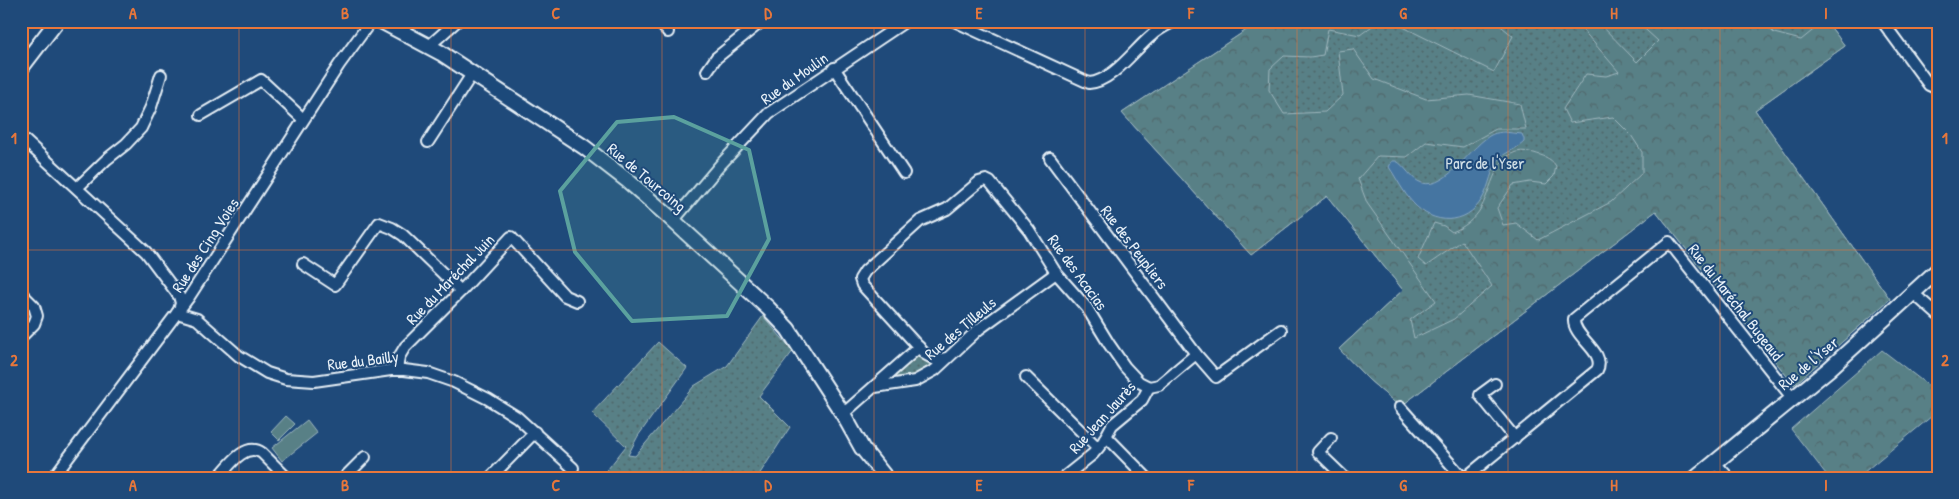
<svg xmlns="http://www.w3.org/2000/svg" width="1959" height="499" font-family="'Patrick Hand',sans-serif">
<defs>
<pattern id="green-dots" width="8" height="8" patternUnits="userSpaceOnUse" patternTransform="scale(1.25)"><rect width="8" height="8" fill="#588086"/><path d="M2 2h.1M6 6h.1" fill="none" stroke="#50676b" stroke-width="1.8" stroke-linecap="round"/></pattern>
<pattern id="forest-crowns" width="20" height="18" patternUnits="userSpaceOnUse" patternTransform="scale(1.25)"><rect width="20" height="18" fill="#588086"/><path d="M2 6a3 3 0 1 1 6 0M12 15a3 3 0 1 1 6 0" fill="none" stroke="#50676b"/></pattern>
</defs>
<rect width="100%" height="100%" fill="#1f4a7a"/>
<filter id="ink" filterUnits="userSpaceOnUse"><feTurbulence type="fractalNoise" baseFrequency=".02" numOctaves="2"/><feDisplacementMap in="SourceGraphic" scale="10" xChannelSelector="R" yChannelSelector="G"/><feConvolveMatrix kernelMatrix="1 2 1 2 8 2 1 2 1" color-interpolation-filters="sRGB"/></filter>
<g filter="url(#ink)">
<!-- green -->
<g fill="url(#green-dots)" stroke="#a0b8bf">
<path d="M1260,21H1826L1845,46L1755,110L1890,299L1794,385L1656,211L1400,407L1368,379L1339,349L1403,290L1327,196L1251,255L1122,113Z"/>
<path d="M763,316L793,351L759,396L790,427L757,478H591L604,474L626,446L592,413L658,342L687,368L638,436L628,455L635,456L694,386L727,366Z"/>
<path d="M918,357L927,361L931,367L919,376L897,380L893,376L913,358Z"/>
</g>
<!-- forest -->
<g fill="url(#forest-crowns)" stroke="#a0b8bf">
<path d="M1260,21H1379L1360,35L1328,29L1323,55L1310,57L1284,56L1270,69L1269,90L1284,114L1325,112L1343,95L1338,51L1353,49L1374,79L1426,99L1469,95L1520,104L1526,129H1496L1463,147L1426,142L1407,157L1378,156L1358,179L1367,203L1436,301L1410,320L1414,338L1454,319L1492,286L1462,241L1426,266L1418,259L1434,223L1444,226L1452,232C1463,228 1475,219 1481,208C1494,184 1497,142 1534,153C1543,156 1550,157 1556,166L1554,176L1546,184L1530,182L1513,185L1497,208L1503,225L1516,223L1538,240L1611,202L1642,173V152L1631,135L1613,117L1570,123L1563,109L1586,74L1606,76L1619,72L1575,21H1597L1637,62L1658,41L1636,21H1761L1774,33L1801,40L1817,27L1813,21H1826L1845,46L1755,110L1890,299L1794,385L1656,211L1400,407L1368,379L1339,349L1403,290L1327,196L1251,255L1122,113Z"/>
<path d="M1391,21H1457L1466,25L1497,23L1513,36L1494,72Z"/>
<path d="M1882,350L1938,393V411L1857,478H1829L1791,429Z"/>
</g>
<!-- pitch -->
<g fill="#588086" stroke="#a0b8bf">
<path d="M286,416L295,424L279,440L271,432Z"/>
<path d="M307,420L317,433L282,461L272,448Z"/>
</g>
<!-- water -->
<path fill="#4575a1" stroke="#86a7c4" d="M1504,132L1522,134L1524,139V142C1517,149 1508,151 1501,157C1490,169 1490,186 1482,199C1466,226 1433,225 1413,203C1403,192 1397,179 1389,167L1392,161H1396C1406,166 1410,179 1422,183C1448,190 1472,143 1493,134C1496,133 1501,132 1504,132Z"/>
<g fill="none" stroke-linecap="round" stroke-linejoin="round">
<!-- minor casing -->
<g stroke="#e8f1f8" stroke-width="14">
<g id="minor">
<path d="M658,21L668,32"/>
<path d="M954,21L1089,83C1112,82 1134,50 1151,36C1158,29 1167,25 1175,21"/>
<path d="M1882,21L1929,85L1938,89"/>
<path d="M429,46L457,21"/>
<path d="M834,68L904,173"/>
<path d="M707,71L716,58L762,21"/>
<path d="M201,115L261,80L303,119"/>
<path d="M21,137L146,252L179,296L181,303L179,310"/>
<path d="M428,142L472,74"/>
<path d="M1050,158L1196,354"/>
<path d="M77,188L107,159L126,144L141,128L151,107L161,75"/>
<path d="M673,221L721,164L769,113L906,21"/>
<path d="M303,264L335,285L379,223L392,228L403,235L461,291"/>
<path d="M21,293L34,306L37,316L34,324L21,337"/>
<path d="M1913,293L1938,315"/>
<path d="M177,313L197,319L239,356L267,373L286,379L314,381L391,370H404L428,373L454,382L488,399L517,417L573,468"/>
<path d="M947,358L936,360L925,354L862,285L860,279L865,271L920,221L947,209L979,182L986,180L990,182L1029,230L1056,273L1087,308L1109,344L1125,367L1139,382L1149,387"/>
<path d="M397,370L399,357L405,347L461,291L511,237L565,296L577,301"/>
<path d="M1026,377L1098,448"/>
<path d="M1495,384L1480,395L1515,438"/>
<path d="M875,387L915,381L935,370L979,329L1056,273"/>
<path d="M1149,387L1159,385L1196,354L1216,377L1281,330"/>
<path d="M1400,407L1463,478"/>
<path d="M843,414L919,347"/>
<path d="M1106,436L1147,478"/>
<path d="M1331,438L1318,452L1345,478"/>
<path d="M1715,463L1729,478"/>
<path d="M53,478L189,297L339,65L371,21"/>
<path d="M218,478C228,467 245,441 262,453L287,478"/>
<path d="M344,478L365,457"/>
<path d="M490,478L535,432"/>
<path d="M1063,478L1093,454L1103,442L1112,425L1142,400L1149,387"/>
<path d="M1465,478L1597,370C1607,352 1572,337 1574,319L1669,242L1793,399"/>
</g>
</g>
<!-- major casing -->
<g stroke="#e8f1f8" stroke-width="18">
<g id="major">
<path d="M381,21L441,53L584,147L628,181L667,215L768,308L788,329L843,414L862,448L886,478"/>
<path d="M21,68L57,21"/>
<path d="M1696,478L1829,369L1938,270"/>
</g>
</g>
<!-- minor -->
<use href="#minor" stroke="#1f4a7a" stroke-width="10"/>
<!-- major -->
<use href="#major" stroke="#1f4a7a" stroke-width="14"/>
</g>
</g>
<!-- marked area -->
<path fill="#5ba19e" fill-opacity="0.2" stroke="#5ba19e" stroke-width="4" stroke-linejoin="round" d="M674,117L749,150L769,239L727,316L632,321L575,252L560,191L617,122Z"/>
<!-- grid -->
<path fill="none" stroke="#e8773b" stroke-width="1" stroke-opacity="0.55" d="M239,21V478M451,21V478M662,21V478M874,21V478M1085,21V478M1297,21V478M1508,21V478M1720,21V478M21,250H1938"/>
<g text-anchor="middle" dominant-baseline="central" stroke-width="4" stroke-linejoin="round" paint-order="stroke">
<!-- street labels -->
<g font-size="16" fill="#e8f1f8" stroke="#1f4a7a">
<text transform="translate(794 78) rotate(-35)">Rue du Moulin</text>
<text transform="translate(647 177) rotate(40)">Rue de Tourcoing</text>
<text transform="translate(205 245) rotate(-57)">Rue des Cinq Voies</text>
<text transform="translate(1135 247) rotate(53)">Rue des Peupliers</text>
<text transform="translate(1078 272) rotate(54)">Rue des Acacias</text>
<text transform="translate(450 279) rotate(-46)">Rue du Maréchal Juin</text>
<text transform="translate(1736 302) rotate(52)">Rue du Maréchal Bugeaud</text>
<text transform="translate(960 328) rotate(-40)">Rue des Tilleuls</text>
<text transform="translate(363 360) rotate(-7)">Rue du Bailly</text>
<text transform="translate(1808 363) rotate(-40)">Rue de l'Yser</text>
<text transform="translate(1102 417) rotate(-48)">Rue Jean Jaurès</text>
</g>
<!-- park labels -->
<g font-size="16" fill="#d2e0e7" stroke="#1f4a7a">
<text x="1485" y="163">Parc de l'Yser</text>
</g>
</g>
<!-- margin -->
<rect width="1959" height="499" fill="none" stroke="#1f4a7a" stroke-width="55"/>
<rect x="28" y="28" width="1904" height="444" fill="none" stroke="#e8773b" stroke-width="2"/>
<g font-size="16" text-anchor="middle" font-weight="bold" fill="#e8773b">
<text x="133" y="19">A</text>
<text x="345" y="19">B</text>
<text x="556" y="19">C</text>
<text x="768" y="19">D</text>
<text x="979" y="19">E</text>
<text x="1191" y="19">F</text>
<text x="1403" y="19">G</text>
<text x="1614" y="19">H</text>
<text x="1826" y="19">I</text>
<text x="14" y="144">1</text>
<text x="1945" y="144">1</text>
<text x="14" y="366">2</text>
<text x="1945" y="366">2</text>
<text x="133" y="491">A</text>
<text x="345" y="491">B</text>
<text x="556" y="491">C</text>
<text x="768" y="491">D</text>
<text x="979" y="491">E</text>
<text x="1191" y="491">F</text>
<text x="1403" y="491">G</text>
<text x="1614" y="491">H</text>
<text x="1826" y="491">I</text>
</g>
</svg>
